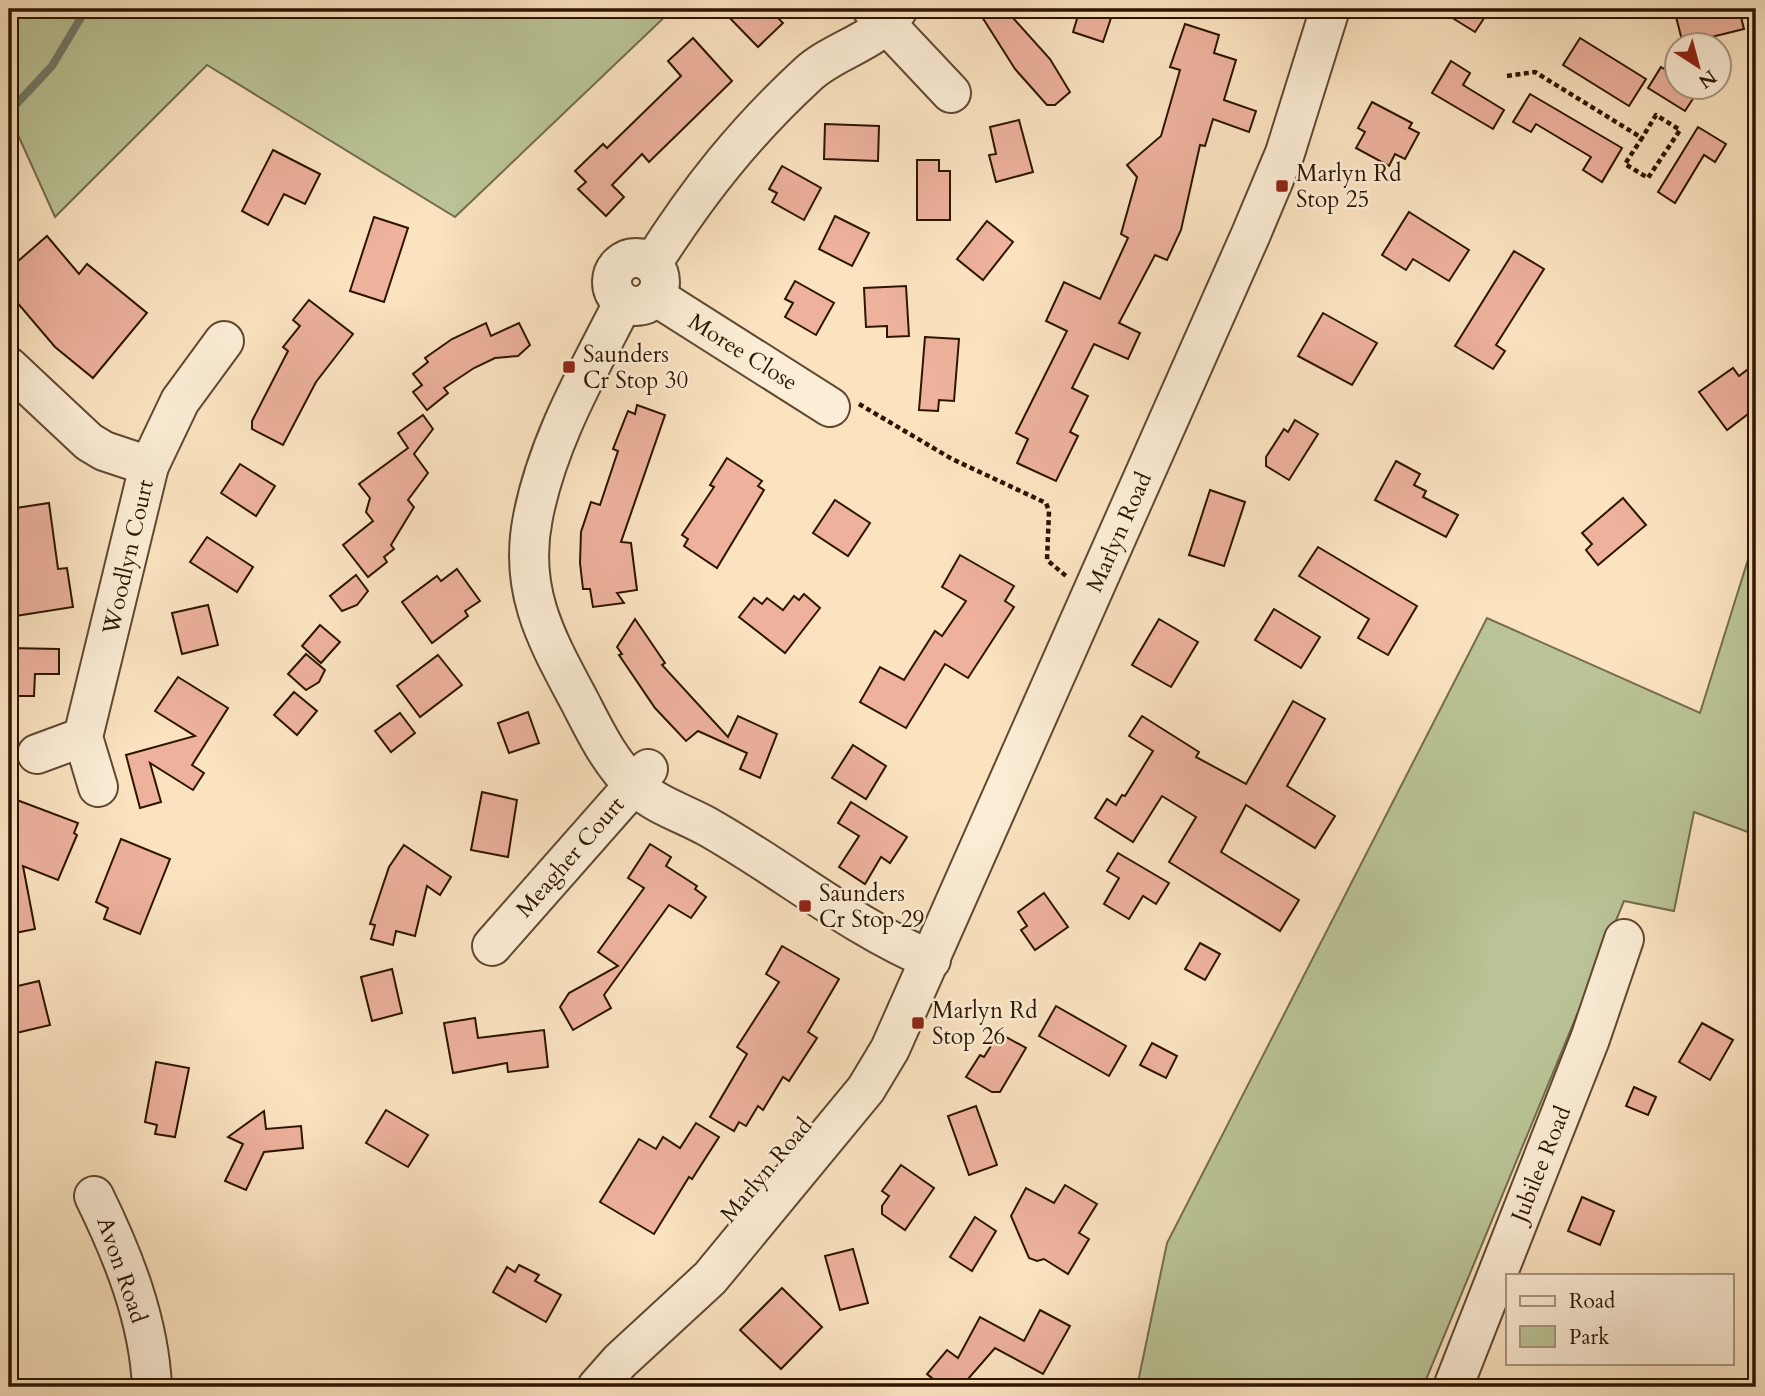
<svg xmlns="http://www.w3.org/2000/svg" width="1765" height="1396" font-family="Cardo,serif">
<rect width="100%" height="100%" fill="#fbe3c0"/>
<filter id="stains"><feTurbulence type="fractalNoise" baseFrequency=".00286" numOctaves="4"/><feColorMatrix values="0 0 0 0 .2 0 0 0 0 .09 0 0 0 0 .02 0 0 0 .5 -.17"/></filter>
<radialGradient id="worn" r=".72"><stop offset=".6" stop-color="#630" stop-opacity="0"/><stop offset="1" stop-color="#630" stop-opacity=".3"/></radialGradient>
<!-- green -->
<g fill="#bac496" stroke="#746c4b" stroke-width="2">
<path d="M15,9H673L455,217L207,65L55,217L9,115V18Z"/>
<path d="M1756,534V835L1694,812L1674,911L1624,901L1423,1387H1137L1167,1243L1487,618L1700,713Z"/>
</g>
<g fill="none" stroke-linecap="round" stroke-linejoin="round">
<!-- stream -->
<path stroke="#717a6b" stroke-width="8" d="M9,112L52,66L86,9"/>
</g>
<!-- building -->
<g fill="#edb19c" stroke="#2d1500" stroke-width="2">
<path d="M721,9H769L783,23L758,47Z"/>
<path d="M977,9H1005L1050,59L1070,92L1055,105H1047L1015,69Z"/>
<path d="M1080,9H1114L1103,42L1073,32Z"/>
<path d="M1438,9H1490L1475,32Z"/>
<path d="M1690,9H1739L1744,29L1683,44L1675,13Z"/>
<path d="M1185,24L1219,35L1214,53L1236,60L1224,100L1256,111L1249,132L1213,119L1205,146L1200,145L1181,230L1167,260L1155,255L1119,323L1140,333L1128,359L1094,344L1072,388L1088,396L1070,432L1078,436L1056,481L1017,463L1028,439L1016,433L1067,331L1046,321L1064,282L1100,299L1128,238L1121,234L1137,177L1127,165L1161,136L1180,70L1170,67Z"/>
<path d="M693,38L732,81L649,162L642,154L612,185L624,197L606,216L578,189L586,182L575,171L603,144L607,148L681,76L668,61Z"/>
<path d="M1580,38L1646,79L1629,106L1563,65Z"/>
<path d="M1451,61L1470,73L1463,85L1504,110L1493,129L1432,93Z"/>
<path d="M1661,67L1677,77V88H1700L1685,111L1648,88Z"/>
<path d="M1530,94L1622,148L1602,182L1583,170L1591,157L1536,124L1531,132L1513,122Z"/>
<path d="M1372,102L1412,123L1409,128L1419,133L1405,159L1395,154L1389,166L1356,148L1365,132L1358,128Z"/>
<path d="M1019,120L1033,172L996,182L989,155L996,154L990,127Z"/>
<path d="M825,124L879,126L878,161L824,159Z"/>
<path d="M1698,127L1726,144L1715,162L1704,155L1675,203L1658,192Z"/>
<path d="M273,150L320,174L305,204L284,194L268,225L242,211Z"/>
<path d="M917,160H939V171H950V220H917Z"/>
<path d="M782,166L821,188L804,220L772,202L777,193L769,189Z"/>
<path d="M1409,212L1469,250L1449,281L1413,259L1406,270L1382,255Z"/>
<path d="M835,216L869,233L852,266L819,249Z"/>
<path d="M374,217L408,228L384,302L350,291Z"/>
<path d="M987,221L1013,242L983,280L957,259Z"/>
<path d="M47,236L79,274L87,264L147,313L93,378L55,347L9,293V269Z"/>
<path d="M1514,251L1544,269L1496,345L1505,351L1493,369L1455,346Z"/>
<path d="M795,281L834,303L816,335L785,317L793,303L785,299Z"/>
<path d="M906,286L909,336L887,337V326L866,327L864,288Z"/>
<path d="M309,300L353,334L316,382L283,445L252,429V421L288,351L283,347L300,326L293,320Z"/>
<path d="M1323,313L1377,343L1352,385L1298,356Z"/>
<path d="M486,323L491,336L519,323L530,345L518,356L495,358L474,368L444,388L448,393L427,410L413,392L422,385L413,374L428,362L425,358L452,339Z"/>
<path d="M925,337L959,339L954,401L939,400L938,411L919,410Z"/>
<path d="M1756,363V408L1727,430L1699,392L1733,368L1739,376Z"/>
<path d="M637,405L665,415L621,542L631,543L637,590L617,593L624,603L593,607L590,589H583L580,563L581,532L591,502L600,505L618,451L613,449L628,411L635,414Z"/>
<path d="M423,415L433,429L414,454L428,473L408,500L414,507L391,545L394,549L384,557L387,562L368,577L343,545L373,521L366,512L370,498L359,484L408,448L398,433Z"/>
<path d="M1295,420L1318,434L1289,480L1266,466V457L1284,429L1288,432Z"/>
<path d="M727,458L762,481L758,486L764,490L717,568L684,546L688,539L682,535L714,487L710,485Z"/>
<path d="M1396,461L1420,474L1414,485L1426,491L1423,497L1458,515L1446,537L1375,500Z"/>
<path d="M240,464L275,486L256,516L221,493Z"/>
<path d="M1210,490L1245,502L1224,566L1189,555Z"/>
<path d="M1623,498L1646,525L1598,565L1586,550L1592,544L1582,533Z"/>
<path d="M835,500L870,523L848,556L813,533Z"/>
<path d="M49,503L58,569L67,568L73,607L9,617V509Z"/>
<path d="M207,537L253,567L237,592L190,562Z"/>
<path d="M1318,547L1417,606L1388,655L1358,638L1369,619L1299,576Z"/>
<path d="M960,555L1014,586L1005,601L1014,607L968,678L945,664L906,728L860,702L880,667L904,680L935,631L942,636L966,601L942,587Z"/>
<path d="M457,569L480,601L465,611L468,616L432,643L402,602L437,576L441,581Z"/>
<path d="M356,575L368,591L357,605L342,611L330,596Z"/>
<path d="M804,594L820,608L785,653L739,617L754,598L762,604L767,598L783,610L794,596L799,600Z"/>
<path d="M208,605L218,645L182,654L172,613Z"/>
<path d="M1274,609L1320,637L1301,668L1255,640Z"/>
<path d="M635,619L665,663L662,665L728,737L738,716L777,734L760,778L740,769L747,753L698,731L686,741L655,708L619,655L622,654L617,647Z"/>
<path d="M1159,619L1198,642L1171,687L1132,665Z"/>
<path d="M320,625L340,642L321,663L302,646Z"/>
<path d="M9,648L59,649V674H35L34,696H9Z"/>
<path d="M306,654L325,670L319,682L306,690L288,674Z"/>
<path d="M438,655L462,685L420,717L397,686Z"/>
<path d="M178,677L228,708L192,765L204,773L193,790L150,763L161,802L140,808L126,755L195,736L155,711Z"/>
<path d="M294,692L317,711L297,735L274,715Z"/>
<path d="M1293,701L1325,719L1287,786L1335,816L1315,848L1246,805L1221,852L1299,900L1280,931L1169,862L1196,817L1162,796L1133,842L1095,818L1107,799L1116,805L1122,795L1125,796L1153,751L1129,736L1142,716L1199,752L1196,757L1246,784Z"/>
<path d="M528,712L539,743L509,753L498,723Z"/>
<path d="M400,713L415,733L391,752L375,731Z"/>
<path d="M853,745L886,766L866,799L832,778Z"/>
<path d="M482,792L517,800L508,857L471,850Z"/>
<path d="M9,797L78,823L74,833L77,835L58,880L23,866L35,929L15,933L9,902Z"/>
<path d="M851,802L907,837L890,863L881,857L865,884L839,867L859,836L838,823Z"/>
<path d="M121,839L170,859L140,934L104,919L108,908L96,902Z"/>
<path d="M650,844L671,857L666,866L697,886L695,889L706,897L691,918L669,905L604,995L611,1008L573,1030L560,1007L569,993L618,966L598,952L644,888L628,878Z"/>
<path d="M404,845L451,877L440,895L427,886L415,936L396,931L393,945L371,939L375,925L370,924L389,867Z"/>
<path d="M1118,853L1169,883L1156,904L1143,896L1129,919L1104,904L1119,878L1107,871Z"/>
<path d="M1044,893L1068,927L1035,950L1021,930L1027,926L1018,912Z"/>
<path d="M1200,943L1220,954L1205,980L1185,969Z"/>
<path d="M782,946L839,979L808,1032L817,1038L789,1081L783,1077L763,1110L758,1106L746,1126L739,1122L734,1131L710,1117L747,1054L737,1047L779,982L766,974Z"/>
<path d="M392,969L402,1013L372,1021L361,977Z"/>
<path d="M39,981L50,1025L12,1034L9,988Z"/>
<path d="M1056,1006L1126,1046L1109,1076L1039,1036Z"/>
<path d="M475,1018L478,1038L544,1030L548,1067L508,1072L507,1063L453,1073L444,1023Z"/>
<path d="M1702,1023L1733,1040L1710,1080L1679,1062Z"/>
<path d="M999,1033L1026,1048L1000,1092H992L966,1077L980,1055L984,1057Z"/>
<path d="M1152,1043L1177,1056L1166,1078L1140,1065Z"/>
<path d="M156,1062L189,1068L175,1137L155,1134L157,1125L145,1122Z"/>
<path d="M1634,1087L1656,1097L1648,1115L1626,1106Z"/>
<path d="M976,1106L997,1165L969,1175L948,1116Z"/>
<path d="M386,1110L428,1135L408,1167L366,1143Z"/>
<path d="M264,1111L266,1129L301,1126L303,1148L264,1152L246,1190L225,1181L243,1144L228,1137Z"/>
<path d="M696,1123L719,1137L692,1179L689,1177L654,1234L600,1202L639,1139L656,1149L663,1137L680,1148Z"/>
<path d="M901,1165L934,1188L905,1230L882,1214V1206L889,1196L882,1191Z"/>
<path d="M1065,1185L1097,1204L1079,1233L1089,1239L1068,1274L1044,1259L1037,1261L1029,1258L1011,1216L1026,1188L1054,1203Z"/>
<path d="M1582,1197L1614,1211L1600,1245L1568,1231Z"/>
<path d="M975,1217L996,1231L972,1271L950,1257Z"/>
<path d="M853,1249L868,1303L840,1310L825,1256Z"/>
<path d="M519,1265L539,1275L535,1281L561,1295L546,1322L493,1292L507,1267L515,1272Z"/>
<path d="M782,1288L822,1327L781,1369L740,1330Z"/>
<path d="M1040,1310L1070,1326L1043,1374L995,1348L961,1387H943L927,1374L947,1350L958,1358L980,1317L1024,1341Z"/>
</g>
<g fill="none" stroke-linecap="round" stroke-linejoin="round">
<!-- minor casing -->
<g stroke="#604830" stroke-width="42">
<g id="minor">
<path d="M872,9L951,93"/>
<circle cx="636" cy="282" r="24"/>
<path d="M652,264C698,191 745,132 808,74C835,49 879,42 898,9"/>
<path d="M655,296L830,407"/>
<path d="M623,303C588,372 548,440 533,517C518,591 547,640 580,702C595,731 610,763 635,786C657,806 683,813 708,827C784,870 851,926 931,960"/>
<path d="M9,367L89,442L104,451L149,466L83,737L98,787"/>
<path d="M149,466L180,401L224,341"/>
<path d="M37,754L83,737"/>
<path d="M492,946L648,769"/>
<path d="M94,1196C123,1255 149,1320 152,1387"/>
<path d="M597,1387L620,1361L710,1278L866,1089L890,1049L1251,234L1285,153L1330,9"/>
<path d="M1453,1387L1590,1039L1624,939"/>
</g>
</g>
<!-- path -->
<g stroke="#2d1500" stroke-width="4.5" stroke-dasharray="5 3.5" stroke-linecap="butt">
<path d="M1507,76L1535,72L1642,138L1625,164L1648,178L1680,130L1656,115L1642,138"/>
<path d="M859,404L952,459L1046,503L1049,511L1047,560L1066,576"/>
</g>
<!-- minor -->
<use href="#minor" stroke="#fcedd6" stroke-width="38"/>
</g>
<!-- markers -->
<g fill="#8f2418" stroke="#fcedd6" stroke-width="2.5">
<rect x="1275" y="179" width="14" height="14" rx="3.5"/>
<rect x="562" y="360" width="14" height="14" rx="3.5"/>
<rect x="798" y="899" width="14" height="14" rx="3.5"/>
<rect x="911" y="1016" width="14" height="14" rx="3.5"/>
</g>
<g text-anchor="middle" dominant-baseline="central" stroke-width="5" stroke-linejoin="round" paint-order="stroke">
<!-- poi labels -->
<g font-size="23" fill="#2d1500" stroke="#fcedd6" text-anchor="start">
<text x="1296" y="173">Marlyn Rd<tspan x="1296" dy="26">Stop 25</tspan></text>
<text x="583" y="354">Saunders<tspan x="583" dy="26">Cr Stop 30</tspan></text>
<text x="819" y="893">Saunders<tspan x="819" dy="26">Cr Stop 29</tspan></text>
<text x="932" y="1010">Marlyn Rd<tspan x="932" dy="26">Stop 26</tspan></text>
</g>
<!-- street labels -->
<g font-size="23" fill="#2d1500" stroke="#fcedd6">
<text transform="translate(743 352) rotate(32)">Moree Close</text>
<text transform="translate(1119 532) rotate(-66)">Marlyn Road</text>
<text transform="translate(128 557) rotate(-77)">Woodlyn Court</text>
<text transform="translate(570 857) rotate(-49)">Meagher Court</text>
<text transform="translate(1541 1164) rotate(-68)">Jubilee Road</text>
<text transform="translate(766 1170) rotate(-50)">Marlyn Road</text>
<text transform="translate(122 1270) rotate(71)">Avon Road</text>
</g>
</g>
<!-- margin -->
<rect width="1765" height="1396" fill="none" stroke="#fbe3c0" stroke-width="35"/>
<rect x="10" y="10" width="1744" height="1375" fill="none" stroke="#2d1500" stroke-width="3.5"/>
<rect x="18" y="18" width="1730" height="1361" fill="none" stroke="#2d1500" stroke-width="2"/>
<!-- legend -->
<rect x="1506" y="1274" width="228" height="91" fill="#fcedd6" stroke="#a99780" stroke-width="2"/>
<rect x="1520" y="1296" width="35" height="10" fill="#fcedd6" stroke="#a99780" stroke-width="2"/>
<text x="1569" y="1308" font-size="21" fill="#2d1500">Road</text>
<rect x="1520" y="1326" width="35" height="21" fill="#bac496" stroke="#a99780" stroke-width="2"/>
<text x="1569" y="1344" font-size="21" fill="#2d1500">Park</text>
<!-- north arrow -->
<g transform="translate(1698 66) rotate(144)"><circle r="33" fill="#fcedd6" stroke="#a99780" stroke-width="2"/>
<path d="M0-5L12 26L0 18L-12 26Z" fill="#8f2418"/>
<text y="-10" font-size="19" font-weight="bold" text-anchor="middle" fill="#2d1500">N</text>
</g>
<rect width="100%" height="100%" filter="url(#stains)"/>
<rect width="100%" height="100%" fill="url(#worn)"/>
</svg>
